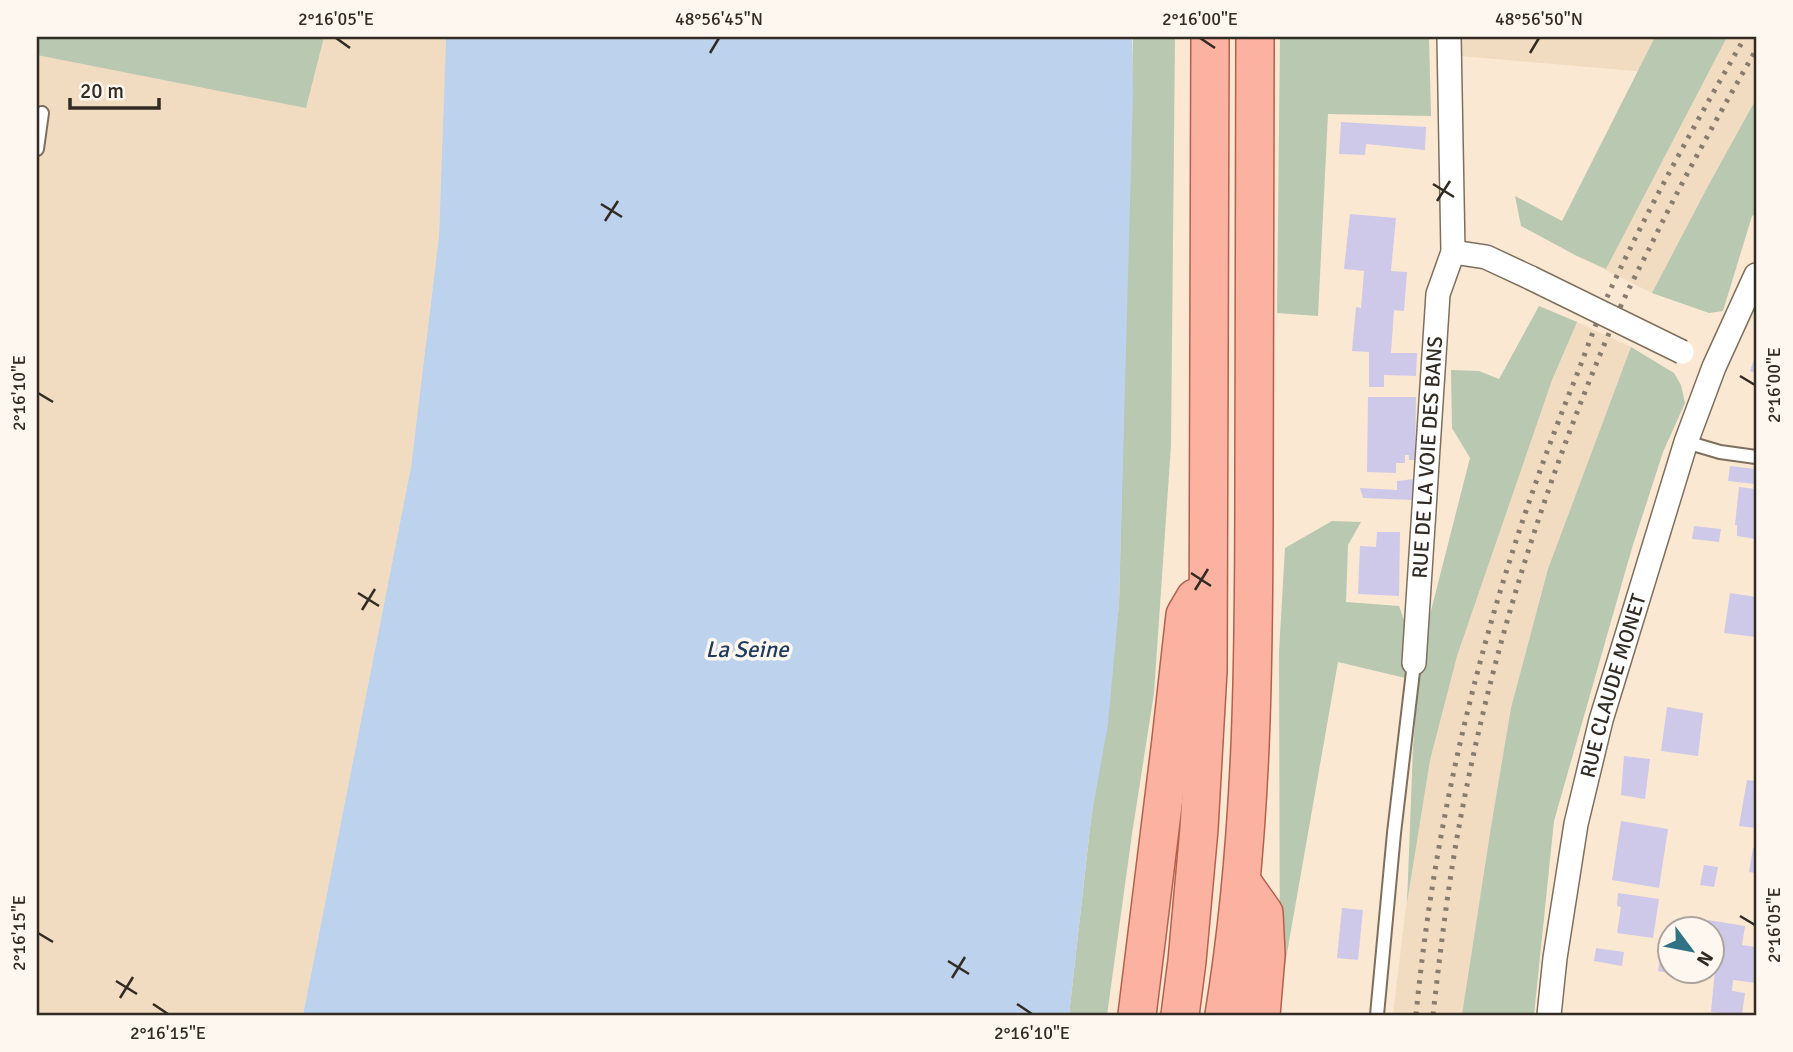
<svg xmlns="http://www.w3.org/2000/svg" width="1793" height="1052" font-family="Signika,sans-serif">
<rect width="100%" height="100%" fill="#fae8d3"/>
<!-- built -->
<g fill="#f2dcc1">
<path d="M37,37H446L439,236L411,467L303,1015H37Z"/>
<path d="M1460,37H1756V99L1708,186L1652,293L1575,255L1669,74L1460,56Z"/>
<path d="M1539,306L1577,322L1631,347L1661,365L1589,547L1525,1015H1393L1438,635L1512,356Z"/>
</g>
<!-- green -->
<g fill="#b8c8b1">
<path d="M37,37H324L306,108L37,55Z"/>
<path d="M1133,37H1175L1171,445L1154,693L1132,834L1107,1015H1069L1091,819L1119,605Z"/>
<path d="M1280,37H1429L1431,116L1328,114L1318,316L1277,313Z"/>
<path d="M1655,37H1727L1606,269L1575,255L1521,226L1515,196L1562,221Z"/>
<path d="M1756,99V214L1752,216L1723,311L1709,313L1652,293L1708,186Z"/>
<path d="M1539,306L1577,322L1552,380L1457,656L1430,760L1407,903L1413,748L1418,681L1338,662L1280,993L1279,652L1285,548L1332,521L1361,522L1348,545L1346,602L1399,606L1407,628L1424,638L1470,458L1452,428L1451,370L1479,371L1499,379Z"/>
<path d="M1631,347L1674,373L1681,385L1685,403L1663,452L1632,548L1554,821L1534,1015H1462L1491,827L1511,708L1548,569Z"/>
</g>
<!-- water -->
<path fill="#bdd2ec" d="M446,37H1132L1133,94L1119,605L1108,724L1091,819L1069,1015H303L411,467L439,236Z"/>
<!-- building -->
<g fill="#cec9e8">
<path d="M1341,122L1426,127L1425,150L1366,144L1365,155L1339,154Z"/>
<path d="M1350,214L1396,218L1391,271L1407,272L1404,311L1394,310L1391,353H1417L1416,376L1384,375V387H1369V352L1352,351L1356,307L1361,308L1364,271L1344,269Z"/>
<path d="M1756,354V373L1750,371Z"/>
<path d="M1368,397H1416L1415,460H1409V455H1405V463H1396V473L1367,472Z"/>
<path d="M1730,466L1756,469L1755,484L1728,481Z"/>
<path d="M1414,479V500L1363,498L1360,488L1397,490V481Z"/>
<path d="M1739,487L1756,489V539L1737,536V525H1735Z"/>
<path d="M1694,526L1721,529L1719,542L1692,539Z"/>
<path d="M1377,532H1400L1399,596L1358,594L1360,546L1376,547Z"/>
<path d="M1730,593L1756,597V637L1724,633Z"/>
<path d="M1667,707L1703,713L1698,756L1661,751Z"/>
<path d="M1624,756L1650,759L1645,799L1621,795Z"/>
<path d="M1747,780L1756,781V828L1739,826Z"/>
<path d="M1621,821L1668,829L1659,888L1612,880Z"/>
<path d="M1753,848H1756V873L1749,872Z"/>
<path d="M1704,865L1718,867L1714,887L1700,885Z"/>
<path d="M1618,893L1659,899L1653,938L1617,933L1621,907L1617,906Z"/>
<path d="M1342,908L1363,910L1358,960L1337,958Z"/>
<path d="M1708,920L1745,926L1742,945L1756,947V983L1733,980L1732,991L1745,993L1742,1015L1711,1012L1717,947H1713V930H1706Z"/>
<path d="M1596,948L1624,952L1622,966L1594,961Z"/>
<path d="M1660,960L1671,962V972H1692L1691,977L1658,971Z"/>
</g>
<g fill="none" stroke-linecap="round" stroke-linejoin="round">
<!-- lane casing -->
<g stroke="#7e6f5d" stroke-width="16">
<g id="lane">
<path d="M37,149L42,113"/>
<path d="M1686,442L1720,452L1756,457"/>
<path d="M1377,1015L1394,833L1414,663"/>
</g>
</g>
<!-- street casing -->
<g stroke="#7e6f5d" stroke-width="26">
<g id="street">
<path d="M1453,252L1486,257L1531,278"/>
<path id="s1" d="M1414,663L1438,294L1453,252L1449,37"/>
<path id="s2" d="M1549,1015L1555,958L1576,824L1601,720L1686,442L1714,367L1756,275"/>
</g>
</g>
<!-- primary casing -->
<g stroke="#b3614c" stroke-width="40">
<g id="primary">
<path d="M1242,882L1264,913L1266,955L1261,1015"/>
<path d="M1137,1015L1171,740L1185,615L1195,598"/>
<path d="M1180,1015L1187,961L1199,829L1208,670L1210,37"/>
<path d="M1224,1015C1253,839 1254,660 1254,482C1254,333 1255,185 1255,37"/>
</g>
</g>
<!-- lane -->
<use href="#lane" stroke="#fff" stroke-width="12"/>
<!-- street -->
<use href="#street" stroke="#fff" stroke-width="23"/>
<!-- primary -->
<use href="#primary" stroke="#fbb2a1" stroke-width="37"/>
<!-- rail -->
<g stroke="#877c6e" stroke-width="5" stroke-dasharray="3.5 7" stroke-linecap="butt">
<path d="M1416,1015C1437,796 1493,581 1576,377C1588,346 1599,314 1613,284C1653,199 1699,117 1745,37"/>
<path d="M1433,1015C1440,954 1447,893 1458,832C1490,655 1545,481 1616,317C1626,293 1639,269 1651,245C1683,179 1719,114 1756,50"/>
</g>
<!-- street-bridge casing -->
<g stroke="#7e6f5d" stroke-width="26" stroke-linecap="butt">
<path id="street-bridge" d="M1531,278L1682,352"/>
</g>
<!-- street-bridge -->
<use href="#street-bridge" stroke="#fff" stroke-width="23"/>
</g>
<!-- ticks -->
<path fill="none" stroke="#312b23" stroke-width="2.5" d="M336,38L350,48M1200,38L1215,48M710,53L719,38M1530,53L1539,38M1433,184L1454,197M1437,201L1450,181M601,204L622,217M605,221L618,201M1740,376L1755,385M38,393L53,402M1191,573L1211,586M1195,590L1208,569M358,593L379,606M362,610L375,589M1740,916L1755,925M38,933L53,942M948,961L969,974M952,978L965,957M116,981L137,994M120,998L133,977M153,1004L168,1014M1017,1004L1032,1014"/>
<g text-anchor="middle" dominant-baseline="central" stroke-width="7" stroke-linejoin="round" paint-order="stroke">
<!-- street labels -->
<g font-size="21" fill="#312b23" stroke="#fef7ef">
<text stroke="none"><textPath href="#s1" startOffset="206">RUE DE LA VOIE DES BANS</textPath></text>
<text stroke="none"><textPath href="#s2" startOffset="336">RUE CLAUDE MONET</textPath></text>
</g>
<!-- water labels -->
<g font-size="23" font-style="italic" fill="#1d3c5f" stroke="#fef7ef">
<text x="747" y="649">La Seine</text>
</g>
</g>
<!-- border -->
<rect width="1793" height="1052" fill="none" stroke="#fef7ef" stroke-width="77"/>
<!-- north arrow -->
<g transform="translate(1691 950) rotate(122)"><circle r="33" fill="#fef7ef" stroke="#aca59d" stroke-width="2"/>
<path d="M0-5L12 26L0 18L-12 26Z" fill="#307384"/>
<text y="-10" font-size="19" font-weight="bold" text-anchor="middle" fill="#312b23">N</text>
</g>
<!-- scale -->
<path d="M70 98v10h89v-10" fill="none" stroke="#312b23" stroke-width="3.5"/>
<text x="80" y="98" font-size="21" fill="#312b23" stroke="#fef7ef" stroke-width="5" paint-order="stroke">20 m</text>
<rect x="38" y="38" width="1717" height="976" fill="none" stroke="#312b23" stroke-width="2.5"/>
<g font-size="18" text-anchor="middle" fill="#312b23">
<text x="336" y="25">2°16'05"E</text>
<text x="719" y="25">48°56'45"N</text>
<text x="1200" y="25">2°16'00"E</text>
<text x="1539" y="25">48°56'50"N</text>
<text transform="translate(1774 385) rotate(-90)" y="6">2°16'00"E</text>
<text transform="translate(19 393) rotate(-90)" y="6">2°16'10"E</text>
<text transform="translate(1774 925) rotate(-90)" y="6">2°16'05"E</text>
<text transform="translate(19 933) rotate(-90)" y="6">2°16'15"E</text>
<text x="168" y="1039">2°16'15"E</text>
<text x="1032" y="1039">2°16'10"E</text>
</g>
</svg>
